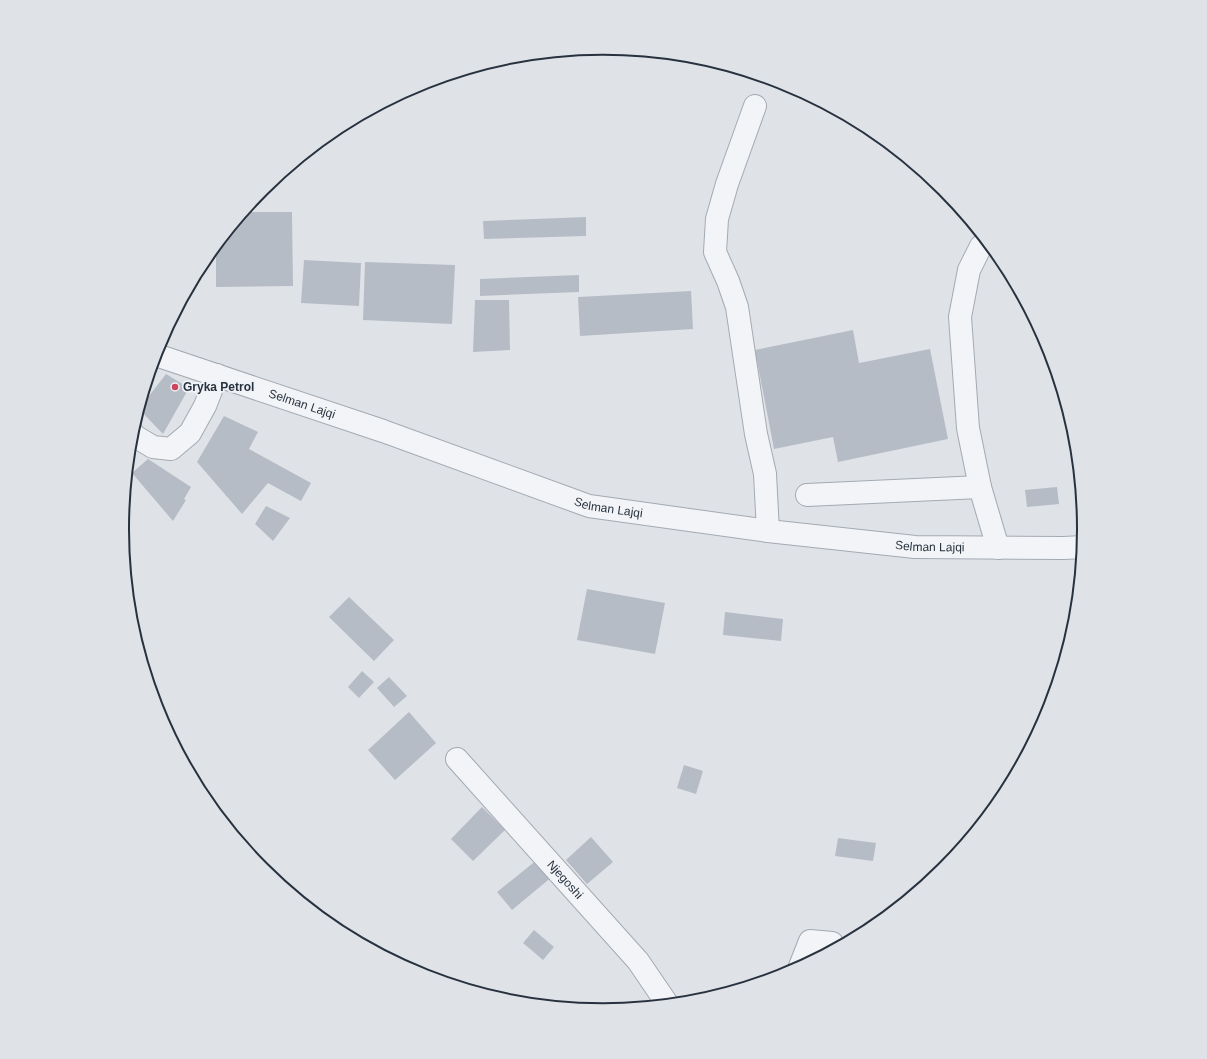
<svg xmlns="http://www.w3.org/2000/svg" width="1207" height="1059" font-family="Helvetica,sans-serif">
<rect width="100%" height="100%" fill="#dfe3e8"/>
<!-- building -->
<g fill="#b6bcc5">
<path d="M244,212H292L293,286L216,287V247Z"/>
<path d="M586,217V236L484,239L483,221Z"/>
<path d="M304,260L361,263L359,306L301,303Z"/>
<path d="M365,262L455,265L452,324L363,320Z"/>
<path d="M579,275V292L480,296V279Z"/>
<path d="M691,291L693,329L580,336L578,297Z"/>
<path d="M475,300H509L510,350L473,352Z"/>
<path d="M853,330L859,363L930,349L948,439L838,462L833,437L774,449L755,350Z"/>
<path d="M166,374L189,388L163,434L139,409Z"/>
<path d="M224,416L258,432L249,449L311,483L301,501L268,483L242,514L197,462Z"/>
<path d="M148,459L191,487L184,499L186,500L173,521L132,473Z"/>
<path d="M1057,487L1059,504L1027,507L1025,490Z"/>
<path d="M266,506L290,518L273,541L255,524Z"/>
<path d="M587,589L665,603L655,654L577,640Z"/>
<path d="M349,597L394,640L374,661L329,617Z"/>
<path d="M725,612L783,619L781,641L723,635Z"/>
<path d="M362,671L374,682L359,698L348,687Z"/>
<path d="M389,677L407,696L394,707L377,688Z"/>
<path d="M409,712L436,743L395,780L368,750Z"/>
<path d="M684,765L703,771L696,794L677,788Z"/>
<path d="M482,807L505,830L473,861L451,839Z"/>
<path d="M591,837L613,862L587,884L566,860Z"/>
<path d="M838,838L876,843L873,861L835,856Z"/>
<path d="M538,859L553,876L512,910L497,892Z"/>
<path d="M534,930L554,947L543,960L523,943Z"/>
</g>
<g fill="none" stroke-linecap="round" stroke-linejoin="round">
<!-- minor casing -->
<g stroke="#a4aab2" stroke-width="24">
<g id="minor">
<path d="M755,106L727,184L717,219L715,252L728,281L737,307L756,434L765,474L768,531"/>
<path d="M988,243L981,246L969,270L960,317L968,428L980,487L998,548"/>
<path id="s1" d="M156,355L383,431L589,506L768,531L915,547L1064,548L1083,547"/>
<path d="M132,432L133,435L153,447L171,449L190,433L205,406L217,375"/>
<path d="M807,495L980,487"/>
<path id="s2" d="M457,759L638,961L668,1005"/>
<path d="M799,969L810,941L832,943"/>
</g>
</g>
<!-- minor -->
<use href="#minor" stroke="#f2f4f7" stroke-width="22"/>
</g>
<!-- markers -->
<circle fill="#ce445e" stroke="#eff2f6" stroke-width="1.5" cx="175" cy="387" r="4"/>
<g text-anchor="middle" dominant-baseline="central" stroke-width="3.5" stroke-linejoin="round" paint-order="stroke">
<!-- poi labels -->
<g font-size="12" font-weight="bold" fill="#28323f" stroke="#eff2f6" text-anchor="start">
<text x="183" y="387">Gryka Petrol</text>
</g>
<!-- street labels -->
<g font-size="12" fill="#28323f" stroke="#eff2f6">
<text stroke="none"><textPath href="#s1" startOffset="154">Selman Lajqi</textPath></text>
<text stroke="none"><textPath href="#s1" startOffset="478">Selman Lajqi</textPath></text>
<text stroke="none"><textPath href="#s1" startOffset="802">Selman Lajqi</textPath></text>
<text stroke="none"><textPath href="#s2" startOffset="162">Njegoshi</textPath></text>
</g>
</g>
<!-- crop -->
<path d="M0 0H1207V1059H0ZM129 529a474 474 0 1 1 948 0a474 474 0 1 1-948 0Z" fill="#dfe3e7" fill-rule="evenodd"/>
<path fill="none" stroke="#28323f" stroke-width="2" d="M129 529a474 474 0 1 1 948 0a474 474 0 1 1-948 0Z"/>
</svg>
